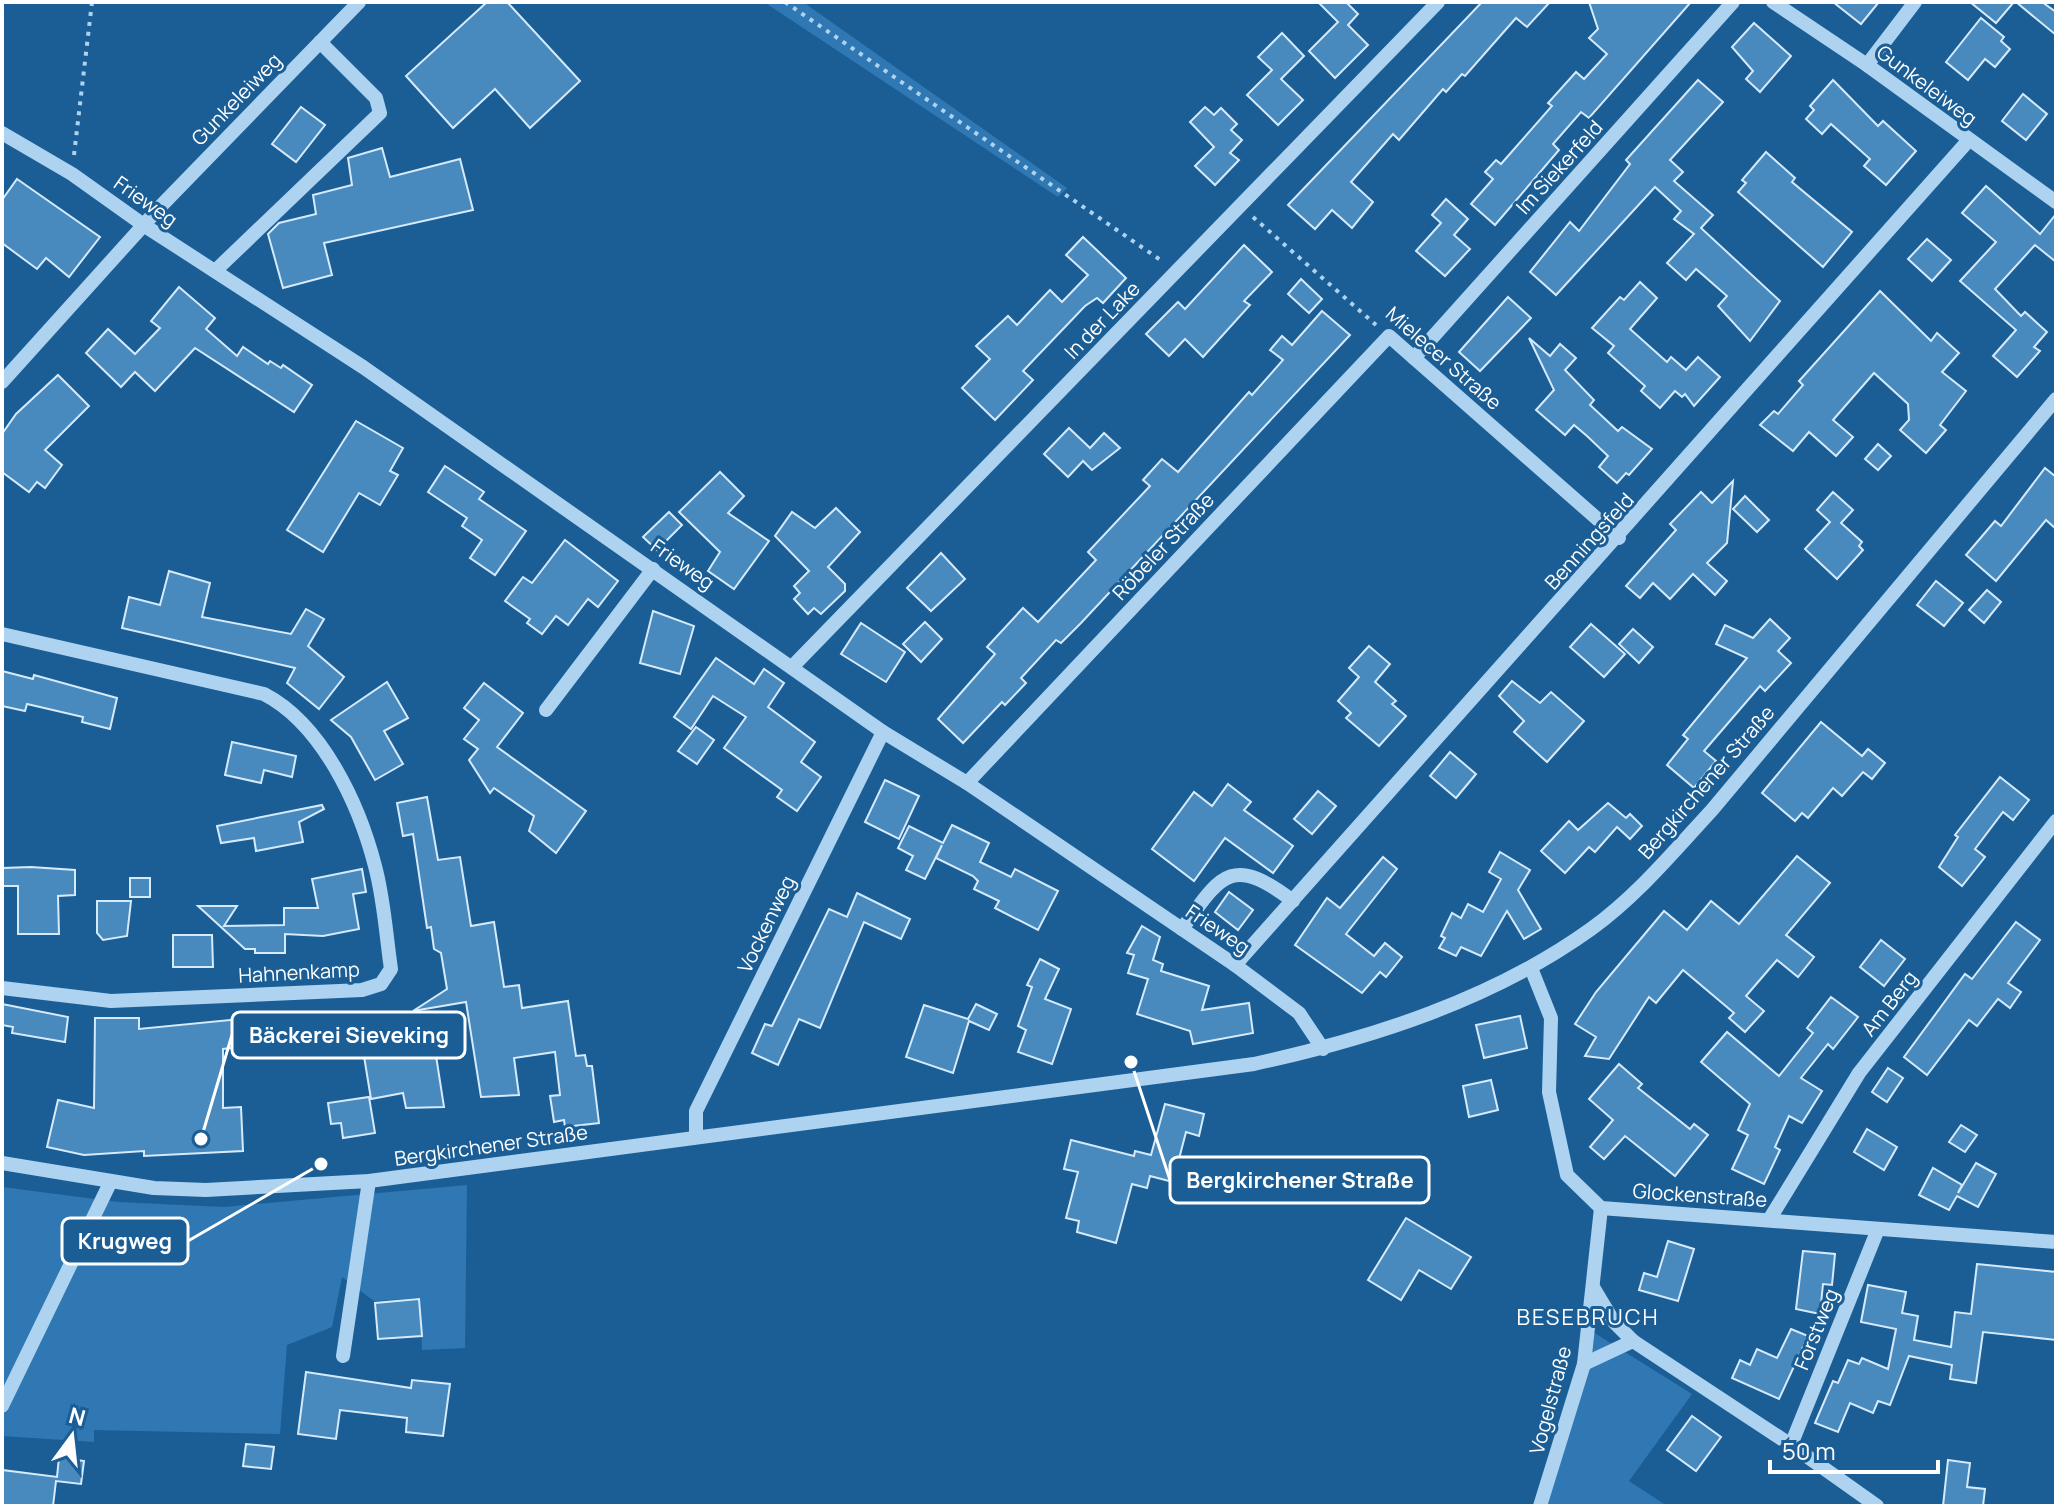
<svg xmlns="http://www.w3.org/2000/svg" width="2058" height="1508" font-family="Manrope,sans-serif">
<rect width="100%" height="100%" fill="#1b5e96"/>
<!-- green -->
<g fill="#2f78b4">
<path d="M764,2H803L1067,188L1058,197Z"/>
<path d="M467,1185L465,1348L422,1350L420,1298L374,1301L342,1277L332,1327L287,1345L280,1434L94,1430V1442L2,1436V1187L118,1202L224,1207Z"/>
<path d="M1585,1327L1692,1394L1629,1481L1667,1506H1535L1583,1345Z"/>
</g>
<!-- building -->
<g fill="#4889be" stroke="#d5eafb" stroke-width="2">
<path d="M487,2H507L580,81L530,128L495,89L453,128L406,76Z"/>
<path d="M1318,2H1346L1358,14L1348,25L1368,45L1335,78L1309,51L1338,22Z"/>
<path d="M1482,2H1550L1527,27L1516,18L1465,76L1462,74L1446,92L1443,89L1399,140L1393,134L1351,182L1373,202L1352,228L1332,210L1315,229L1288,205Z"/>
<path d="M1589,2H1691L1589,118L1581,112L1553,144L1559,150L1495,225L1471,204L1493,179L1485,172L1496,160L1501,164L1552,106L1548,103L1576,72L1584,79L1607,54L1589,38L1598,29Z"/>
<path d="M1833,2H1879L1861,24Z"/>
<path d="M1970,2H2014L1996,23Z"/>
<path d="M2016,2H2042L2056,12V35Z"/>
<path d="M1981,18L2004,37L2001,41L2010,49L1995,67L1985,59L1968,80L1946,62Z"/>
<path d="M1754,23L1791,56L1760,92L1746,79L1753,71L1732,47Z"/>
<path d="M1282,33L1304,56L1281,79L1303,100L1278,125L1247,95L1272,70L1258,57Z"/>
<path d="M1698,80L1723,102L1670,160L1683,172L1674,181L1713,215L1701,228L1780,301L1750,341L1718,306L1727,296L1696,269L1686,280L1667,263L1694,234L1674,219L1681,211L1655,187L1556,295L1530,272L1570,222L1579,231L1630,164L1626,160Z"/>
<path d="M1833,80L1878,126L1883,121L1916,151L1886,185L1864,166L1870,159L1831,124L1822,134L1806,119L1814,110L1810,106Z"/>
<path d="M2023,94L2047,114L2026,140L2002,121Z"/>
<path d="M301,107L325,125L296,162L272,144Z"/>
<path d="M1205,107L1214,115L1221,108L1237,124L1231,130L1242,140L1230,153L1239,160L1215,185L1195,166L1214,147L1190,122Z"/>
<path d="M382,148L390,177L460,159L473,210L324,243L332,275L283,288L268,234L279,223L316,214L313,195L352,185L348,158Z"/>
<path d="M1766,152L1795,178L1792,182L1852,232L1823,267L1738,192L1746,183L1742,180Z"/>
<path d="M17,179L100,237L69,277L46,258L37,269L2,243V200Z"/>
<path d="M1986,186L2040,234L2056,214V262L2035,245L1995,289L2021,316L2025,312L2047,332L2034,347L2040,351L2017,377L1993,356L2016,330L1960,281L1996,242L1962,213Z"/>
<path d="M1446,199L1468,219L1454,235L1470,249L1445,276L1416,251L1441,223L1432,215Z"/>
<path d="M1083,237L1126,278L1103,303L1097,298L1085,306L1023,371L1033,380L995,420L962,388L990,359L976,346L1008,316L1017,325L1050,290L1062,302L1088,275L1066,255Z"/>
<path d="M1927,239L1951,260L1932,281L1908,259Z"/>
<path d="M1244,245L1272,272L1244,301L1250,305L1203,357L1185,339L1169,356L1146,334L1178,302L1185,309Z"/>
<path d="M1301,279L1322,299L1309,313L1288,294Z"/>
<path d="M1640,282L1657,298L1630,329L1667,362L1671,357L1686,370L1698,357L1720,377L1694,406L1685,394L1682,397L1675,391L1660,408L1641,391L1645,386L1608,353L1614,346L1592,328L1620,297L1624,300Z"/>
<path d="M179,287L215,318L206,329L237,356L243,347L268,364L270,361L281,368L283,365L312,385L294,412L195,348L155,391L135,372L121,387L86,353L108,329L135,354L160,328L151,321Z"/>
<path d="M1880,291L1931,341L1937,333L1959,353L1942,372L1966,391L1940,425L1946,430L1926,453L1900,430L1909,420L1908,404L1874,373L1833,420L1853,437L1836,456L1809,432L1793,451L1760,425L1774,411L1778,414L1803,385L1799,381Z"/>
<path d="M1508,297L1531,318L1480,371L1459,352Z"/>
<path d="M1322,311L1350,335L1081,623L1061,643L1056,640L1021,678L1026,683L1005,705L1002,702L963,743L938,719L995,654L987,647L1023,608L1038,622L1096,560L1088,552L1150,486L1143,480L1162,459L1178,472L1249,392L1252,395L1283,360L1270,350L1282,336L1292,345Z"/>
<path d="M1529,338L1550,356L1560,344L1576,358L1565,370L1594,400L1590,405L1618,431L1622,427L1652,449L1629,475L1626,473L1617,483L1599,467L1608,456L1587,436L1574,425L1565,435L1536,410L1554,390Z"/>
<path d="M58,375L89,406L45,450L62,465L45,488L37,482L29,492L2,472V434L16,414Z"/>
<path d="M356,421L403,448L390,471L398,475L380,505L359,493L323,552L287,530Z"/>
<path d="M1069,428L1090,448L1104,433L1120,448L1092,470L1083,461L1068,477L1044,454Z"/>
<path d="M1878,444L1891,456L1878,470L1865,459Z"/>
<path d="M445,466L484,492L479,499L526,531L495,575L470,558L482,540L462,526L467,518L428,492Z"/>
<path d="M2045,468L2056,477V529L2046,520L1996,581L1966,555L1995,521L2001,526Z"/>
<path d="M720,472L744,496L728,513L769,541L734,589L708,571L720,552L679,512Z"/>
<path d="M1733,481L1727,543L1707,563L1727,581L1715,595L1693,574L1670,599L1653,583L1640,598L1626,586L1676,530L1670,524L1701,492L1712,503Z"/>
<path d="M1833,492L1853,510L1841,523L1862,542L1859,546L1863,550L1837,579L1805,549L1830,522L1817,510Z"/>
<path d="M1745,496L1769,520L1757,532L1733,509Z"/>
<path d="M836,508L860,532L828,567L845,584V591L821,614L814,608L808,614L794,599L800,593L794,586L809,571L775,536L792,512L815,528Z"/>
<path d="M669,512L682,525L657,550L643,537Z"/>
<path d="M565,540L618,581L598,607L588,599L568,625L556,616L542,634L527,623L530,619L505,601L523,577L532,583Z"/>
<path d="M941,553L965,579L931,611L907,588Z"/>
<path d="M169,571L210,583L202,617L291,634L306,609L324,619L308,646L344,677L319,709L287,683L295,668L122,628L129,597L160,605Z"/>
<path d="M1936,581L1963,603L1944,626L1917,605Z"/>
<path d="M1987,590L2001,602L1984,623L1969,610Z"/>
<path d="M653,611L694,626L680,674L640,663Z"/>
<path d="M1770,619L1790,638L1778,651L1791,663L1765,691L1760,686L1704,751L1716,761L1694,788L1667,765L1688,739L1683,735L1747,658L1716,644L1725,625L1753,638Z"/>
<path d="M925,622L942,639L921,662L903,644Z"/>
<path d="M861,623L905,652L886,682L841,654Z"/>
<path d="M1591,624L1625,654L1604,677L1570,647Z"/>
<path d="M1633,629L1653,647L1639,663L1619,644Z"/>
<path d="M1369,646L1390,664L1375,682L1396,701L1392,704L1406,716L1379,746L1346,718L1351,713L1338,701L1359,677L1349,668Z"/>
<path d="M716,658L754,684L764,669L784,683L768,707L815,742L801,762L821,777L797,811L777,797L782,790L724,748L746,717L713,696L691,729L674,717Z"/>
<path d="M2,671L33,679L34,675L117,698L110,729L82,722L83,717L27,704L25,711L2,706Z"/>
<path d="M1512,681L1540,703L1551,692L1584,721L1547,762L1514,732L1524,721L1499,696Z"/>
<path d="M387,682L408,718L384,731L403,764L375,780L351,737L331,720Z"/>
<path d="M484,683L523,713L497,747L586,811L556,853L529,831L534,816L494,788L490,793L469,760L478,749L464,739L479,720L464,708Z"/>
<path d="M1821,722L1862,756L1868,749L1885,763L1872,779L1863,772L1842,796L1833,788L1808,818L1802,813L1795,821L1762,793Z"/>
<path d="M696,727L714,740L697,764L678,751Z"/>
<path d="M232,742L296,756L292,777L264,770L261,783L225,775Z"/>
<path d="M1450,752L1476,774L1456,798L1430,776Z"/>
<path d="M2000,777L2029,800L2013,820L2003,812L1975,849L1985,857L1962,886L1939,867L1958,837L1955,835Z"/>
<path d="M885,780L919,796L899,839L865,822Z"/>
<path d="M1228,784L1251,802L1244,810L1293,846L1273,873L1225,838L1194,881L1152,849L1194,792L1212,806Z"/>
<path d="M1318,791L1336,806L1312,834L1294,819Z"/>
<path d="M427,797L438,860L460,857L471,926L494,922L504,987L519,985L522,1008L568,1001L576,1056L585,1055L587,1066H592L599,1123L565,1127L564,1120L554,1122L550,1096L560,1095L555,1052L514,1058L519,1095L481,1097L466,1002L413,1011L447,989L441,953L434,949L431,927L427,928L413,834L403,836L397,803Z"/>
<path d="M1608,803L1626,818L1630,814L1642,826L1630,839L1617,827L1595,852L1589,847L1565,873L1541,851L1569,821L1578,830Z"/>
<path d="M322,805L324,809L299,822L303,842L256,851L254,838L221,843L217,826Z"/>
<path d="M952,825L989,843L980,862L1011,877L1015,869L1058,891L1038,930L995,908L999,901L974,889L978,881L973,876L936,858L942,845L925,879L906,870L913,856L898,848L909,826L943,843Z"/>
<path d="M1500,852L1530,870L1518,890L1541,929L1524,939L1507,911L1481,956L1461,947L1456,956L1439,948L1445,938L1441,936L1452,913L1461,918L1468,904L1483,912L1501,879L1489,872Z"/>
<path d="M1797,856L1830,883L1786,935L1814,957L1798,977L1777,960L1746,996L1764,1011L1745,1032L1729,1018L1734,1013L1683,970L1656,1003L1649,997L1609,1059L1585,1056L1596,1037L1575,1024L1596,992L1664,911L1687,930L1711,901L1739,924Z"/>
<path d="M1383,857L1397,869L1346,934L1374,956L1385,943L1402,957L1386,977L1380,972L1362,993L1295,945L1327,898L1340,908Z"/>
<path d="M31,867L75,870V895L58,896L59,934H18V886H3V868Z"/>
<path d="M362,869L366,892L353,894L359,929L323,936L285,934V953H255V949H245L198,906H237L224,926L284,925V908H318L312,879Z"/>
<rect x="130" y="878" width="20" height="19"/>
<path d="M1229,892L1253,910L1238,930L1215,912Z"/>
<path d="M857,893L910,919L901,939L864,922L820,1028L799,1019L778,1065L752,1053L765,1024L772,1026L829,909L847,917Z"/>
<path d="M97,901H131L127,936L103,940L97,933Z"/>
<path d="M2016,922L2040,940L2008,983L2021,992L2010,1008L1998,999L1977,1026L1969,1020L1927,1075L1904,1057L1965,974L1972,979Z"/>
<path d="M1142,926L1160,937L1153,960L1163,964L1161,971L1209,986L1202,1010L1249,1003L1253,1033L1193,1044L1190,1031L1137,1014L1148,979L1128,973L1134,955L1127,953Z"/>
<path d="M173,935H212L213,967H173Z"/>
<path d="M1881,940L1905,959L1884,986L1860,967Z"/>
<path d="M1040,959L1059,969L1045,999L1071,1009L1052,1064L1018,1052L1026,1030L1018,1026L1032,987L1027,985Z"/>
<path d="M1831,997L1858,1017L1833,1049L1828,1044L1801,1078L1822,1091L1802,1123L1789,1116L1775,1147L1780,1150L1764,1184L1732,1169L1748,1135L1738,1130L1750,1104L1701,1062L1727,1032L1779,1076L1813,1033L1807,1028Z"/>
<path d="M2,1004L68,1017L65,1042L12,1033L13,1027L2,1025Z"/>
<path d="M976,1004L997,1014L989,1030L969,1021L953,1073L906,1057L924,1005L968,1019Z"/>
<path d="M272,1016L275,1043L223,1049V1108L241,1107L243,1151L144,1156V1151L84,1155L47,1147L58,1100L94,1108L95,1018H139V1029Z"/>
<path d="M1520,1016L1527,1048L1484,1058L1476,1025Z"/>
<path d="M432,1030L444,1107L406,1108L403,1093L371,1099L362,1044Z"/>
<path d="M1619,1064L1642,1084L1638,1088L1690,1129L1694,1124L1708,1135L1675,1176L1625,1136L1604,1159L1590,1147L1613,1120L1589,1099Z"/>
<path d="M1888,1068L1903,1078L1887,1102L1872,1092Z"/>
<path d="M1491,1080L1498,1110L1469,1117L1463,1086Z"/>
<path d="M369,1097L375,1133L343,1138L341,1123L331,1124L328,1103Z"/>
<path d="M1165,1104L1204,1114L1199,1136L1186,1132L1173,1182L1150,1176L1147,1188L1132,1184L1116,1243L1077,1232L1079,1221L1066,1218L1078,1172L1064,1169L1071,1140L1134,1156L1135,1151L1151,1155Z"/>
<path d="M1961,1125L1977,1135L1965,1152L1949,1142Z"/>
<path d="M1867,1129L1897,1147L1884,1170L1854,1152Z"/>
<path d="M1976,1163L1996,1174L1978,1207L1957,1196L1949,1210L1919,1195L1933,1168L1962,1185L1958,1193Z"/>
<path d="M1406,1218L1471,1257L1451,1289L1419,1270L1401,1300L1368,1280Z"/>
<path d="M1668,1241L1694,1249L1678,1301L1639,1290L1644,1273L1657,1277Z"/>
<path d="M1803,1251L1835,1254L1832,1285L1823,1284L1820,1314L1796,1309Z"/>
<path d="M1977,1264L2056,1272V1340L1983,1332L1976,1383L1950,1379L1952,1365L1909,1356L1890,1405L1878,1401L1873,1413L1850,1403L1838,1432L1815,1423L1833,1381L1838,1383L1848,1360L1859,1364L1862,1358L1888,1369L1896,1329L1861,1322L1868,1285L1906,1292L1902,1313L1918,1316L1914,1340L1951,1347L1955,1312L1971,1314Z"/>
<path d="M419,1299L422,1336L378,1339L375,1303Z"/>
<path d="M1791,1329L1808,1336L1779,1399L1732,1378L1740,1360L1750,1365L1757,1349L1777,1358Z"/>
<path d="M306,1372L411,1388L412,1380L450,1384L443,1436L406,1432L407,1418L340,1410L336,1439L298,1434Z"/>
<path d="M1692,1416L1721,1437L1696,1471L1667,1450Z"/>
<path d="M246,1444L274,1447L271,1469L243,1466Z"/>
<path d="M59,1457L84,1461L81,1484L56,1481L53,1506H2V1470L57,1477Z"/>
<path d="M1948,1460L1970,1463L1967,1487L1985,1489L1983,1506H1943Z"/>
</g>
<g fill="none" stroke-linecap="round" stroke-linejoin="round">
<!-- path -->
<g stroke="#aed3f0" stroke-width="4" stroke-dasharray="4 6" stroke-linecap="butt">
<path d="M785,2L1162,261"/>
<path d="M74,155L92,2"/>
<path d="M1253,217L1376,325"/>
</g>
<!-- minor -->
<g stroke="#aed3f0" stroke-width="14">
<path d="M1773,2L1867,65L2056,202"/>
<path d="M1867,65L1915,2"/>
<path d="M2,133L72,174L145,226L363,367L883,732L967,783L1235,965L1299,1013L1323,1049"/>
<path d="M215,271L380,113L376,98L320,42"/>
<path d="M1414,358L1733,2"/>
<path d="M2,382L159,208L359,2"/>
<path d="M2,634L264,694C322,724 359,804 375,866C384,899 386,935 391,969L381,984L362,990L111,1001L2,988"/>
<path d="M793,666L1438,2"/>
<path d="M546,710L653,569"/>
<path d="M967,783L1389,336L1619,538"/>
<path d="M1182,929C1221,875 1231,854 1293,901"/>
<path d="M1235,965L1968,141"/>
<path d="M1531,968L1551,1018L1549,1092L1567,1175L1601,1208L2056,1242"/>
<path d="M696,1137V1111L883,732"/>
<path d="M2,1163L154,1188L206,1190L369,1181L1254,1064C1372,1038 1492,1000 1591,929C1637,896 1674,851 1712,810L2056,399"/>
<path d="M1769,1220L1859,1073L2056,821"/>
<path d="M1593,1287L1614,1322L1633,1341"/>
<path d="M343,1356L369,1181"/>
<path d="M1584,1364L1633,1341L1791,1445L1877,1506"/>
<path d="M2,1406L110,1183"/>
<path d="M1791,1445L1878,1229"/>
<path d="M1540,1506L1584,1364L1601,1208"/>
</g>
</g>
<g text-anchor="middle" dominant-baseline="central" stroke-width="6" stroke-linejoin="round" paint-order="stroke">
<!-- street labels -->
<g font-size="20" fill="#fff" stroke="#1b5e96">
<text transform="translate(1927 85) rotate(37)">Gunkeleiweg</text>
<text transform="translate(236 99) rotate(-46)">Gunkeleiweg</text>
<text transform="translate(1559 167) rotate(-48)">Im Siekerfeld</text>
<text transform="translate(146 201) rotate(35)">Frieweg</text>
<text transform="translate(1102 320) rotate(-46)">In der Lake</text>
<text transform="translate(1444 358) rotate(41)">Mielecer Straße</text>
<text transform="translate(1589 541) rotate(-48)">Benningsfeld</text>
<text transform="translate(1163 546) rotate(-47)">Röbeler Straße</text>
<text transform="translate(683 564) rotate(35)">Frieweg</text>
<text transform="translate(1706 782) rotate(-49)">Bergkirchener Straße</text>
<text transform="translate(766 924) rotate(-64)">Vockenweg</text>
<text transform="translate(1218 929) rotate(34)">Frieweg</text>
<text transform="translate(299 972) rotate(-3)">Hahnenkamp</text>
<text transform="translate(1889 1003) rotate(-52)">Am Berg</text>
<text transform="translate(491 1145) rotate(-8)">Bergkirchener Straße</text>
<text transform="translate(1700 1195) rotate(4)">Glockenstraße</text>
<text transform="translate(1816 1329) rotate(-68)">Forstweg</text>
<text transform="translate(1550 1400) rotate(-75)">Vogelstraße</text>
</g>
<!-- neighbourhood labels -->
<g font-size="22" letter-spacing="2" fill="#fff" stroke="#1b5e96">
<text x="1588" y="1317">BESEBRUCH</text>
</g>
</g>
<!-- callouts -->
<path fill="none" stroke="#fff" stroke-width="3" d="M201 1139L232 1035M1131 1062L1170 1180M321 1164L188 1241"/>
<g fill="#fff" stroke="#1b5e96" stroke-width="3">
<circle cx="201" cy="1139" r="8"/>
<circle cx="1131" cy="1062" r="8"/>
<circle cx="321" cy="1164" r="8"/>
</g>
<g fill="#1b5e96" stroke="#fff" stroke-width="3">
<rect x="232" y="1012" width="233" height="46" rx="8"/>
<rect x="1170" y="1157" width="259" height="46" rx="8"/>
<rect x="62" y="1218" width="126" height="46" rx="8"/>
</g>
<g font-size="22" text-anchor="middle" font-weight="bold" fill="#fff">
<text x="349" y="1043">Bäckerei Sieveking</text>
<text x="1300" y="1188">Bergkirchener Straße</text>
<text x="125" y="1249">Krugweg</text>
</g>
<!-- border -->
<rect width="2058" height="1508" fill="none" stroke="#ffffff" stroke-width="8"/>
<!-- north arrow -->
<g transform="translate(72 1436) rotate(15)" stroke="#1b5e96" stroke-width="6" paint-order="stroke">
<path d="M0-6L14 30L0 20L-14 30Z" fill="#ffffff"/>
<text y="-12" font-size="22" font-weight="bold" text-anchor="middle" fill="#ffffff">N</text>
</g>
<!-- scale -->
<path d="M1770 1460v12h168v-12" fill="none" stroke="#ffffff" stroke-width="4"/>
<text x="1782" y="1460" font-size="24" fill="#ffffff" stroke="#1b5e96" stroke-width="6" paint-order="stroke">50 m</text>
</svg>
